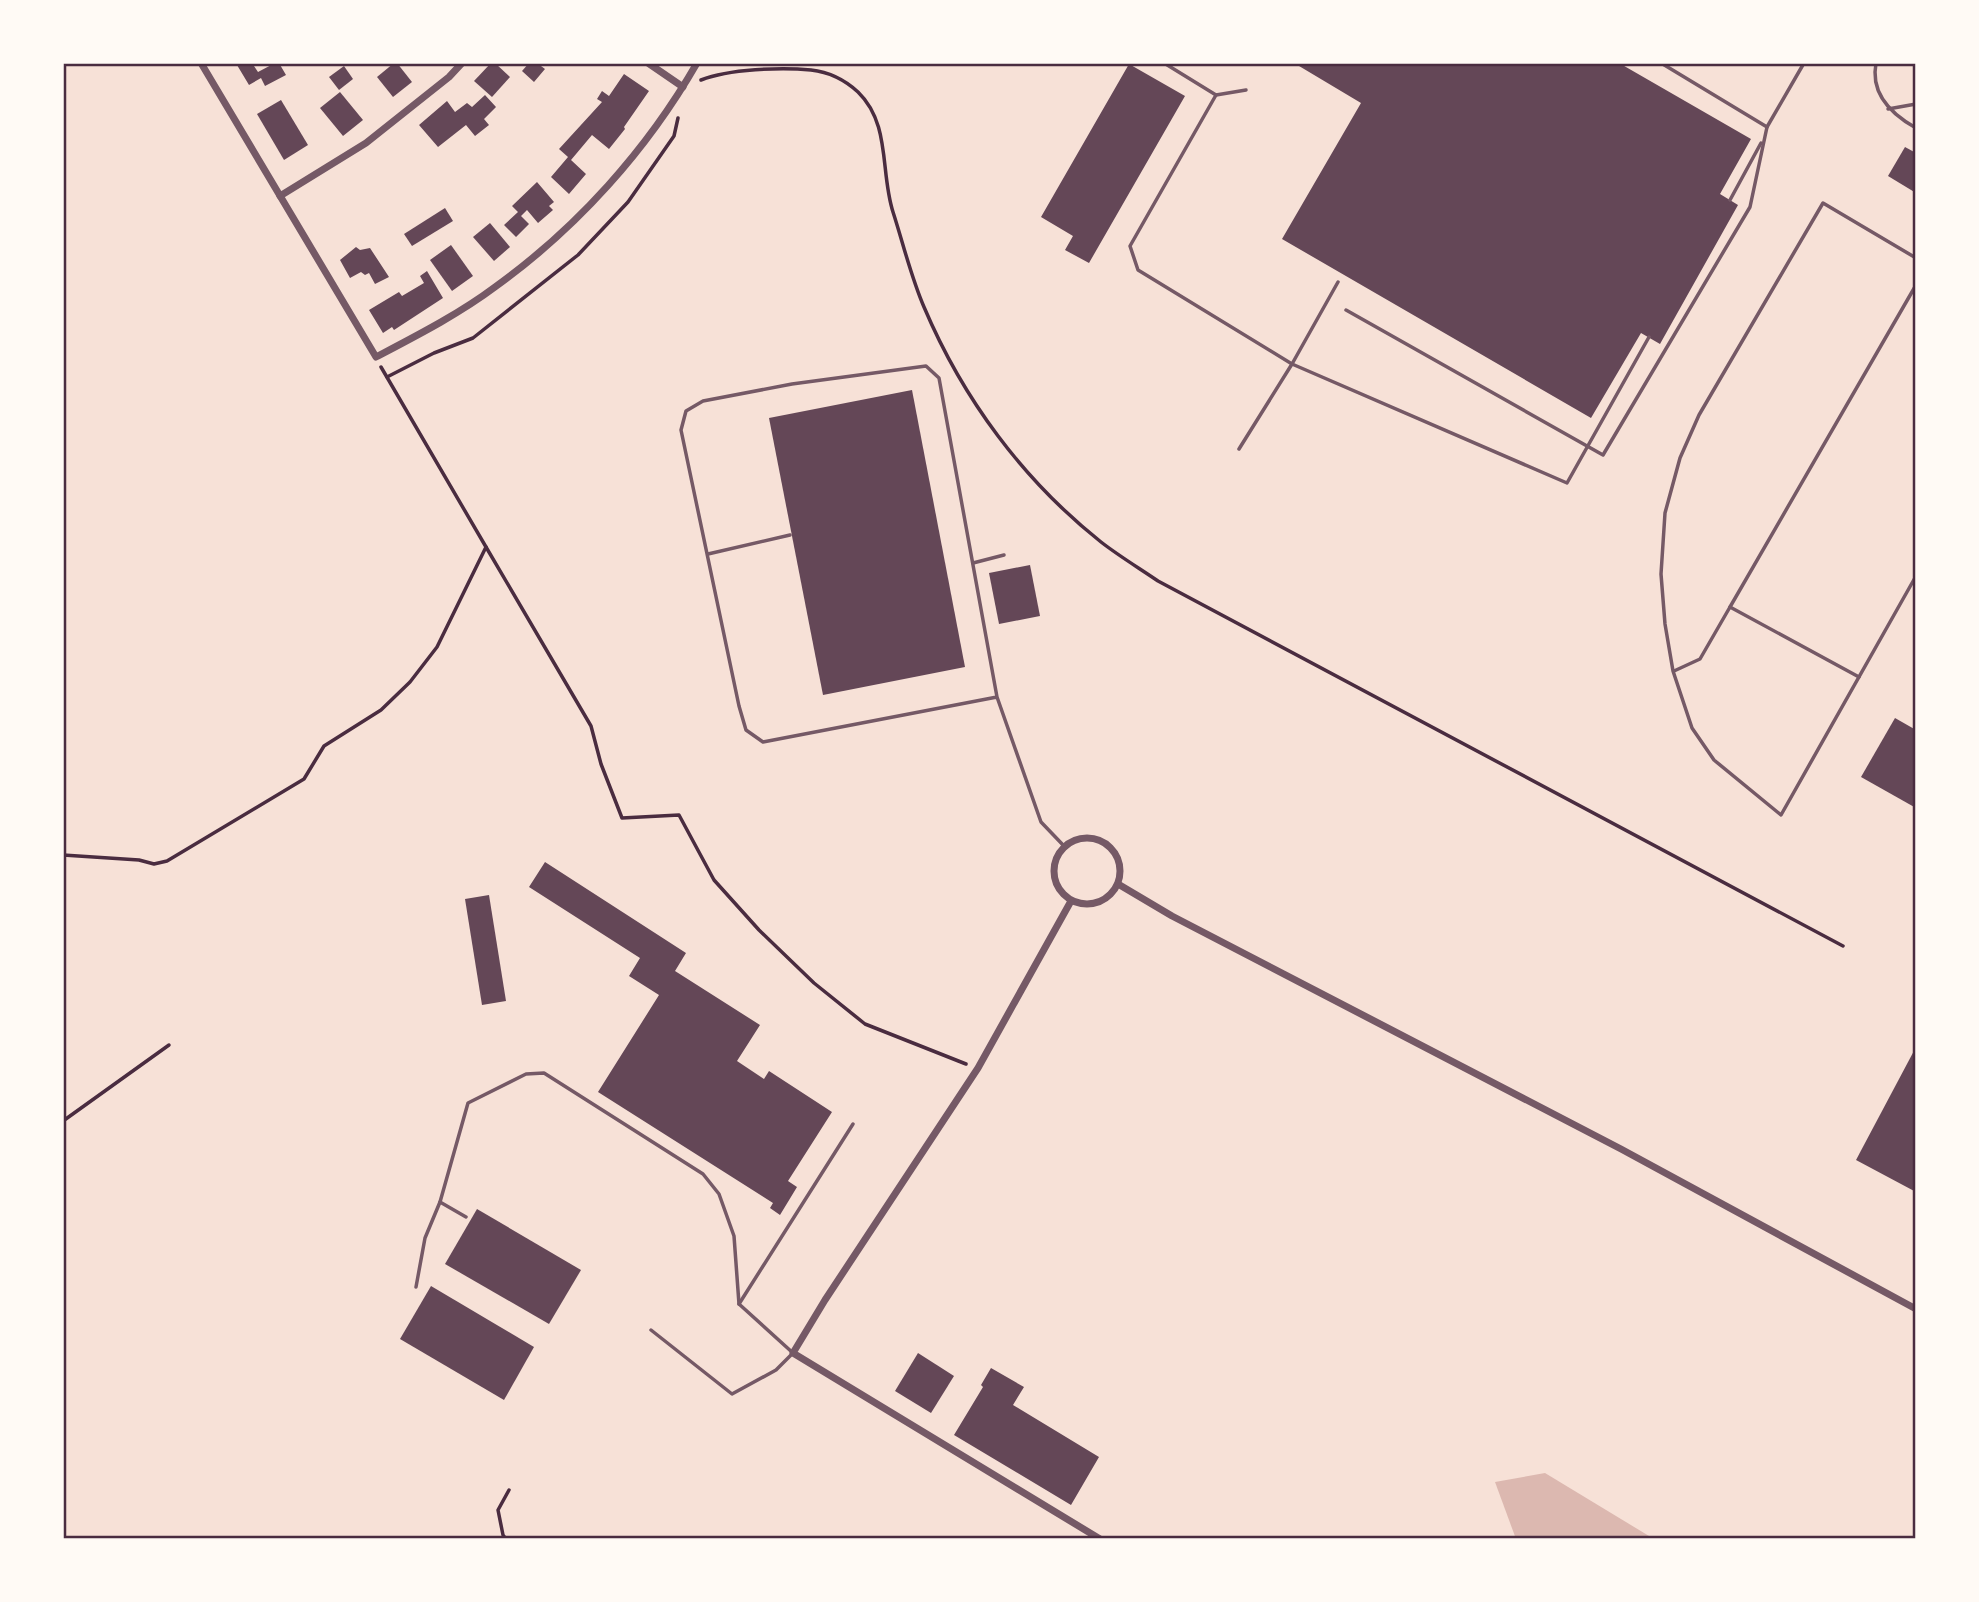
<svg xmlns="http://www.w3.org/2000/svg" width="1979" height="1602" font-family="'Golos Text',sans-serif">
<rect width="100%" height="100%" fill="#f7e1d7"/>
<!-- water -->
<path fill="#dcb8b0" d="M1545,1473L1654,1539H1516L1495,1482Z"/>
<!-- building -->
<g fill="#644757">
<path d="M241,63H252L258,72L275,63H279L286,75L265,86L261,78L249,85L237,65Z"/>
<path d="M394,63H397L412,82L393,97L377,77Z"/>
<path d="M491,63H495L510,77L492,97L474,81Z"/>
<path d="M529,63H544L541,66L545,69L534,82L522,71Z"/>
<path d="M1294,63H1619L1751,139L1720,194L1738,205L1660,344L1641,333L1591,418L1282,239L1361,103Z"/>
<path d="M1129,64L1185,96L1089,263L1065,250L1073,236L1041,217Z"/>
<path d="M344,66L353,79L339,90L329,77Z"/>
<path d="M624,74L649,91L624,127L625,129L609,149L592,135L571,160L586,174L569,194L551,177L568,157L559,149L602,102L597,99L602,91L609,96Z"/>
<path d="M340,92L363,120L343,136L320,108Z"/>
<path d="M485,95L496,107L484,119L489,125L475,136L466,125L438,147L419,125L447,101L455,112L467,103L472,107Z"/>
<path d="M281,100L308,145L284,160L257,114Z"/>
<path d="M1905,147L1916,153V193L1888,176Z"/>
<path d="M537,182L554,202L549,206L553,210L538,223L527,210L521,216L529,224L516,237L504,225L518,212L512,206Z"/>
<path d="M445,208L453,221L412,246L404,234Z"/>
<path d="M490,223L510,247L494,261L473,237Z"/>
<path d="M451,245L473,276L452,291L430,260Z"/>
<path d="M356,247L360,250L370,248L389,277L375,284L369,273L365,275L361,272L350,278L340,260Z"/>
<path d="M427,271L443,298L394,330L392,327L383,333L369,310L399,292L402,296L424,283L420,276Z"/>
<path d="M912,390L965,667L823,695L769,418Z"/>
<path d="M1030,565L1040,616L999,624L989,573Z"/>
<path d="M1895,718L1916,730V808L1861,777Z"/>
<path d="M545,862L686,953L675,971L760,1025L737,1061L764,1079L769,1071L832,1112L788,1181L797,1187L780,1215L770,1208L773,1203L598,1092L659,995L629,976L640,958L529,887Z"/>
<path d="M489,895L506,1001L482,1005L465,899Z"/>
<path d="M1916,1047V1192L1856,1160Z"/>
<path d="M477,1209L581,1270L549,1324L445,1264Z"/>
<path d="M431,1286L534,1347L504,1400L400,1339Z"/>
<path d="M918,1353L954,1376L931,1413L895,1391Z"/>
<path d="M991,1368L1024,1387L1013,1405L1099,1457L1071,1505L954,1435L983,1387L981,1385Z"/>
</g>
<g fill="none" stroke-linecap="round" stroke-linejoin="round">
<!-- path -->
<g stroke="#4a2c40" stroke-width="3.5">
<path d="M701,80C729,69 781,67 811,70C829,72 845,80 858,92C891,124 880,172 893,212C903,243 911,277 924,307C963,399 1023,480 1101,542C1119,556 1139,568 1158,581L1843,946"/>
<path d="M387,377L434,353L473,338L578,255L628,202L674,136L678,118"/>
<path d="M486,547L591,726L601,764L622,818L679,815L714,880L759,930L814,983L865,1024L966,1064"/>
<path d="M63,855L139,860L154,864L167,861L304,779L324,746L381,710L410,682L437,647L486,547L381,367"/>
<path d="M63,1121L169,1045"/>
<path d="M506,1539L503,1535L498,1510L509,1490"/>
</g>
<!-- service -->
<g stroke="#755966" stroke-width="3.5">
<path d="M1164,63L1216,95L1246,90"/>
<path d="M1876,63C1870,94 1891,114 1916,128"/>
<path d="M1216,95L1130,246L1138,270L1292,364L1567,483L1649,337"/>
<path d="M1888,109L1916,104"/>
<path d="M1767,127L1804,63"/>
<path d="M1730,200L1761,143"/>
<path d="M1916,258L1823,203L1699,415L1680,458L1665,513L1661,574L1665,624L1673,671L1692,728L1714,760L1781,815L1916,576"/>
<path d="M1346,310L1603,455L1750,207L1767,127L1661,63"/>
<path d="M1239,449L1292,364L1338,282"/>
<path d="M708,554L790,535"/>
<path d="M973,563L1004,555"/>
<path d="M1730,607L1916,285"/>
<path d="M1674,671L1700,659L1730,607L1859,677"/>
<path d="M997,697L763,742L746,730L739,706L681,430L686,411L703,401L792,384L926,366L939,378L997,697L1041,822L1064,846"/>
<path d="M466,1217L440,1202L468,1103L526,1074L544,1073L703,1174L719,1194L734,1236L739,1304"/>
<path d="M416,1287L425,1238L440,1202"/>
<path d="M651,1330L732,1394L776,1370L793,1353L739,1304L853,1124"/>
</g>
<!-- minor -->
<g stroke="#755966" stroke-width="7">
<path d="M201,63L376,357C416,336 459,314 495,287C577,228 647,150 697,63"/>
<path d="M648,63L683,87"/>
<path d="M280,196L366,143L449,77L462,63"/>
<circle cx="1087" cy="871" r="33"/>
<path d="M1118,884L1172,916L1621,1149L1916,1309"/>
<path d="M1071,901L978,1068L825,1300L793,1353L1100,1539"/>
</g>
</g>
<!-- border -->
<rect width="1979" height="1602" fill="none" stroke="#fffaf5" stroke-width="130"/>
<rect x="65" y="65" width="1849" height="1472" fill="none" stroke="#4a2c40" stroke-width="2.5"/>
</svg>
